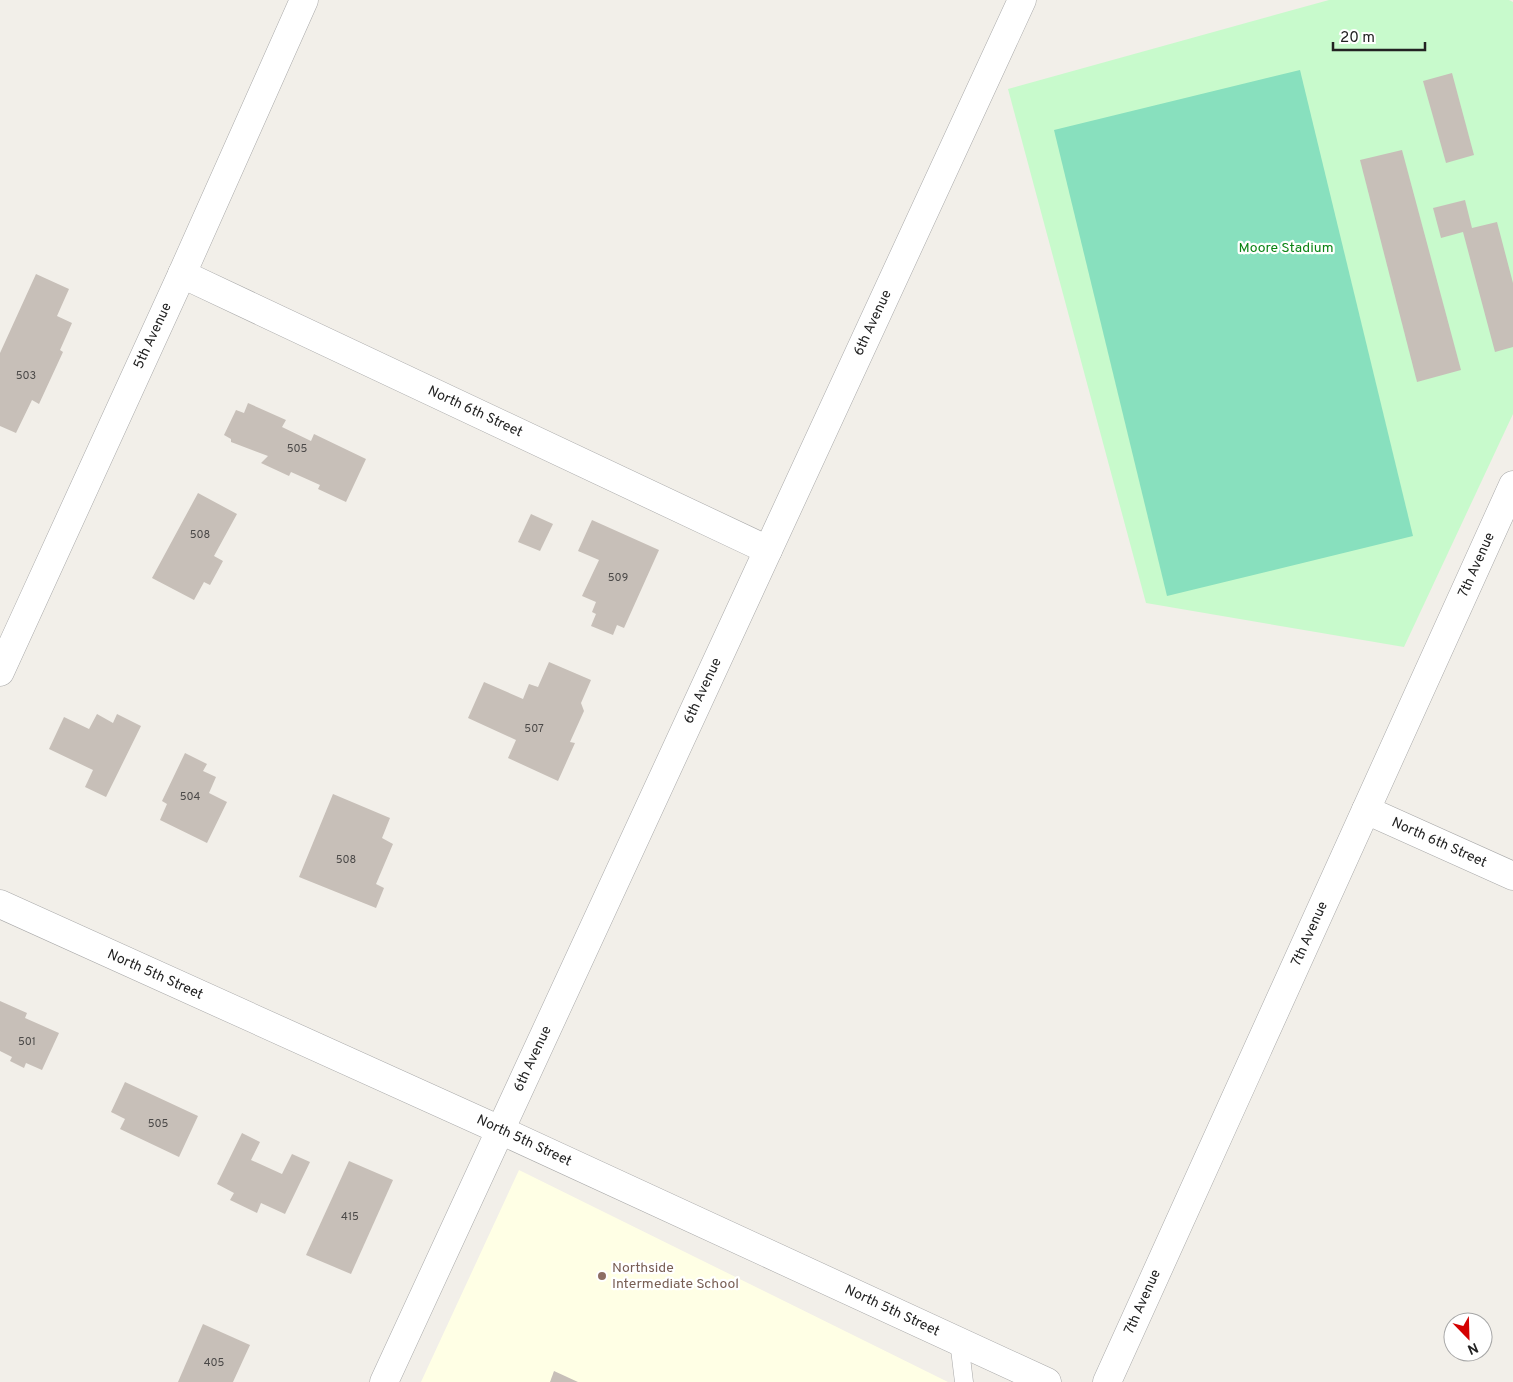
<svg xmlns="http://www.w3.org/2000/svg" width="1513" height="1382" font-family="Overpass,sans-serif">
<rect width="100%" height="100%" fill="#f2efe9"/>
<!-- education -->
<path fill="#ffffe5" d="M519,1170L948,1382H421Z"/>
<!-- park -->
<path fill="#c8facc" d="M1329,0H1509L1513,2V414L1404,647L1146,603L1008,89Z"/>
<!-- pitch -->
<path fill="#88e0be" d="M1300,70L1413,536L1167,596L1054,130Z"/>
<!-- building -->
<g fill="#c7bfb8">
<path d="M1452,73L1474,155L1446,163L1423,81Z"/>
<path d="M1402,150L1461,370L1417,382L1360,160Z"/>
<path d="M1465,200L1472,228L1497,222L1513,283V347L1495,352L1463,232L1441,238L1433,208Z"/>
<path d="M36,274L69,289L57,316L72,323L60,350L63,352L39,404L32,400L16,433L0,426V353Z"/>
<path d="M248,403L286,420L282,427L311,441L314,434L366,459L346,502L318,489L320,485L291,472L289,476L261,463L268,456L231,442V439L224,435L236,410L244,413Z"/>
<path d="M198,493L237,514L214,556L223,561L210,585L204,582L194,600L152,578Z"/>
<path d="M531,514L553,524L540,551L518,542Z"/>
<path d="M592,520L659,550L624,628L617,625L613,635L591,626L596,614L592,612L596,602L582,596L599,560L578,551Z"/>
<path d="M549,662L591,680L581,703L584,711L570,742L575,743L558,781L508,758L516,740L468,718L484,682L523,699L529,684L538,687Z"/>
<path d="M97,714L113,723L117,714L141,726L106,797L85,787L93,770L49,749L64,717L89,729Z"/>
<path d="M185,753L207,764L203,771L216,777L209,793L227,802L207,843L160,820L167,804L162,801Z"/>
<path d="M333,794L390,818L382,838L393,844L376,884L384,888L376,908L299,877Z"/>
<path d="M0,1001L27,1013L25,1018L59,1033L42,1070L26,1063L24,1068L10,1061L12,1057L0,1051Z"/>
<path d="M125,1082L198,1116L179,1157L120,1129L125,1119L111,1112Z"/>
<path d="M242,1133L260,1142L251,1160L282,1174L292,1154L310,1162L285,1214L261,1203L257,1213L230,1200L234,1193L217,1184Z"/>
<path d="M349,1161L393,1180L351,1274L306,1255Z"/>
<path d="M203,1324L250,1345L233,1382H178Z"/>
<path d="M554,1371L578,1382H550Z"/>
</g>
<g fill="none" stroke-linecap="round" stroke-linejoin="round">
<!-- service casing -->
<g stroke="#a9a9a9" stroke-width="19">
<path id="service" d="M959,1341L964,1382"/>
</g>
<!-- minor casing -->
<g stroke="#a9a9a9" stroke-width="29">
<g id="minor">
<path d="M182,274L768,550"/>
<path d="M0,672L182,274L304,0"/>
<path d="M1366,810L1513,876"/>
<path d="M0,904L500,1130L1047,1382"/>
<path d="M384,1382L1022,0"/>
<path d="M1107,1382L1513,485"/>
</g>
</g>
<!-- service -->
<use href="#service" stroke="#fff" stroke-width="18"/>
<!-- minor -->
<use href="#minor" stroke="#fff" stroke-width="28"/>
</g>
<!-- markers -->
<circle fill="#8d6e63" stroke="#fff" stroke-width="2" cx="602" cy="1276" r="5"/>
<g text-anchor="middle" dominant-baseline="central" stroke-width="4.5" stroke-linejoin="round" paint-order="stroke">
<!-- number labels -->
<g font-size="11" fill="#4b4948">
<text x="26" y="376">503</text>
<text x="297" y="449">505</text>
<text x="200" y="535">508</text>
<text x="618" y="578">509</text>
<text x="534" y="729">507</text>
<text x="190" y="797">504</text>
<text x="346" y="860">508</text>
<text x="27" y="1042">501</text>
<text x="158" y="1124">505</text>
<text x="350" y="1217">415</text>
<text x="214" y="1363">405</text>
</g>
<!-- park labels -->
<g font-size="14" fill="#0c8416" stroke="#fff">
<text x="1286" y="248">Moore Stadium</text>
</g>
<!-- street labels -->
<g font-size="14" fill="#222" stroke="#fff">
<text transform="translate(873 323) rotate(-65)">6th Avenue</text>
<text transform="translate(153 336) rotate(-65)">5th Avenue</text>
<text transform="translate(475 412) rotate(25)">North 6th Street</text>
<text transform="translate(1477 565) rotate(-66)">7th Avenue</text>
<text transform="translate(703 691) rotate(-65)">6th Avenue</text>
<text transform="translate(1439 843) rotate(24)">North 6th Street</text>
<text transform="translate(1310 934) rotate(-66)">7th Avenue</text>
<text transform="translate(155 975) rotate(24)">North 5th Street</text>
<text transform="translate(533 1059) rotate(-65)">6th Avenue</text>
<text transform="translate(524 1141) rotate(25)">North 5th Street</text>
<text transform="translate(1143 1302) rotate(-66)">7th Avenue</text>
<text transform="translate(892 1311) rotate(25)">North 5th Street</text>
</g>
<!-- education labels -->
<g font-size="14" fill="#785e54" stroke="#fff" text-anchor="start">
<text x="612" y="1268">Northside<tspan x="612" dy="16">Intermediate School</tspan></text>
</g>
</g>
<!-- north arrow -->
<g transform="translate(1468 1337) rotate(157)"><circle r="24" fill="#ffffff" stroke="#a7a7a7"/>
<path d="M0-4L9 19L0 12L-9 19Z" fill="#d40000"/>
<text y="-8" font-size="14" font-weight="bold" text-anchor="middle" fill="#222222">N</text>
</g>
<!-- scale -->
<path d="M1333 42v8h92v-8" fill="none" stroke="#222222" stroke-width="2.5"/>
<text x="1340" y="42" font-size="15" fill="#222222" stroke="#ffffff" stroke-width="4" paint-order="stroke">20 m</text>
</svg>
